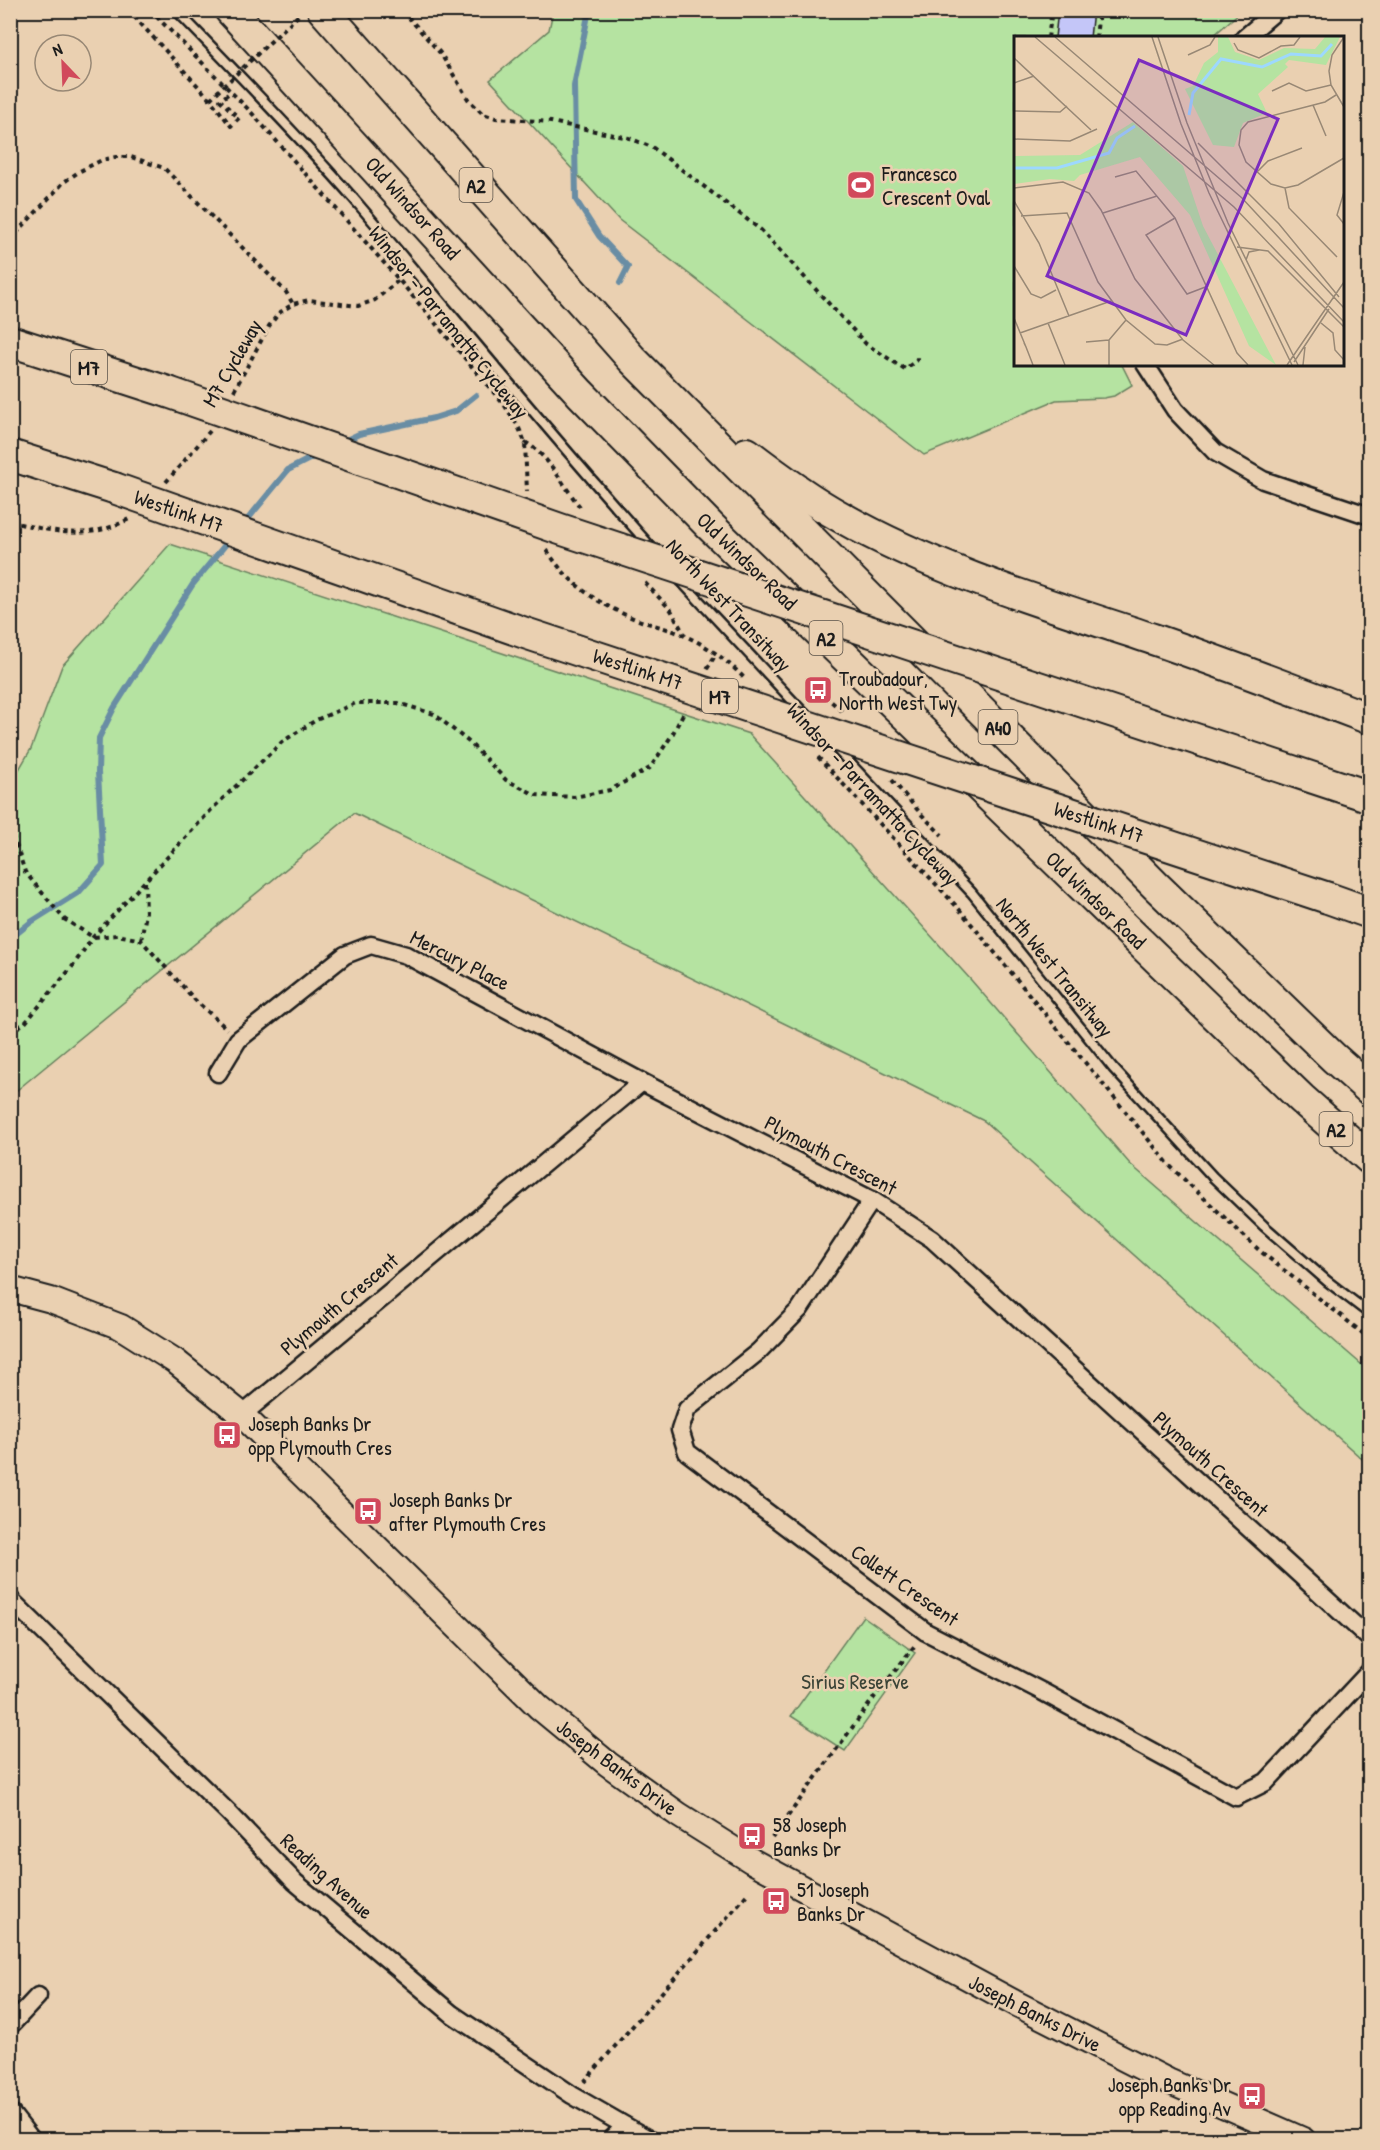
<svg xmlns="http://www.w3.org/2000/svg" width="1380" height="2150" font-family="'Patrick Hand',sans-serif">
<rect width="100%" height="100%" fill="#ead0b1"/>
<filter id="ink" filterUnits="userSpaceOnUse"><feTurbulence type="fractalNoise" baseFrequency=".0167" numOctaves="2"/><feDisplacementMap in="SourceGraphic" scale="12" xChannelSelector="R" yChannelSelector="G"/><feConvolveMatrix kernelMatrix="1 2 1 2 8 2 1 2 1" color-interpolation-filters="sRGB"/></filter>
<g filter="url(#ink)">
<!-- green -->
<g fill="#b5e3a1" stroke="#68805e" stroke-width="1.5">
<path d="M553,11H1241L1212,37L1016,38V364L1122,365L1132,385L1114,396L1104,398L1056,400L924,455L619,220L490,80L549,30Z"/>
<path d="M170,544L749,734L971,980L1130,1164L1369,1371V1465L984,1121L354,813L11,1095V783L31,749L62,666Z"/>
<path d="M863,1616L915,1653L845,1751L791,1716Z"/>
</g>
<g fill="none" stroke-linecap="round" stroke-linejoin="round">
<!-- stream -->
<g stroke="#698da4" stroke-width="6">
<path d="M589,10L574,86L576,200L599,236L628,267L620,283"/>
<path d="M342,442L359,434L434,418L456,411L476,395"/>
<path d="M243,525L288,470L317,455"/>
<path d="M10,939L31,922L79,892L103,865L98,772L99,738L114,708L193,584L230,539"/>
</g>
</g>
<!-- building -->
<path fill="#c4c6f8" stroke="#1c1c1c" stroke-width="1.5" d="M1058,10H1093L1090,38H1055Z"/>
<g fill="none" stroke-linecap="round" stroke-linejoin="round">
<!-- lane casing -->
<g stroke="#1c1c1c" stroke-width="13">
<g id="lane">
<path d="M176,10C236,72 297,134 354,199C454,316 550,435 653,549"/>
<path d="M679,579L805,714"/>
<path d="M834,746L972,893L1113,1068L1213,1177L1264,1226L1327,1281L1370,1314"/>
</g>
</g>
<!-- street casing -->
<g stroke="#1c1c1c" stroke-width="21">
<g id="street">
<path d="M1244,38L1277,10"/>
<path d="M1145,364L1175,410L1215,452L1263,480L1370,516"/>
<path d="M218,1073L238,1040L345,955L371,945L406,955L642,1082L872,1200L932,1239L1370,1639"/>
<path d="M872,1200L800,1309L758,1352L687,1409L680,1430L687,1452L926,1632L1043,1692L1236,1797L1266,1782L1370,1671"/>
<path d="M242,1415L642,1082"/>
<path d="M10,1599L229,1813L295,1882L452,2014L572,2095L650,2140"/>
<path d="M10,2026L38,1996"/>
<path d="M10,2112L32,2140"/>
<path d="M611,2140L625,2126"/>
</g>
</g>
<!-- secondary casing -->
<g stroke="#1c1c1c" stroke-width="28">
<path id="secondary" d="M10,1289L51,1300L121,1327L175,1361L242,1415L539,1707L608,1764L679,1815L752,1861L1017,2004L1168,2081L1303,2140"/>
</g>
<!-- highway casing -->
<g stroke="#1c1c1c" stroke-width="34">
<g id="highway">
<path d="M230,10L580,393L710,526L1302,1099L1370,1159"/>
<path d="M323,10L631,358L1156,886L1334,1058L1370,1090"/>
<path d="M10,341L168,392"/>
<path d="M747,453C777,476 808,499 841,517C938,572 1047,604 1153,639C1226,664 1297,691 1370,719"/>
<path d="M10,455L114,488"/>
<path d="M1328,898L1370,913"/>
</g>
</g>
<!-- path -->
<g stroke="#1c1c1c" stroke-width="4" stroke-dasharray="4.5 4.5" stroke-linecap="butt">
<path d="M128,10L210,99L231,126L239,118L220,100L231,92"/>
<path d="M150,10L250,111L399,280L505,406L518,426L525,442L527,492"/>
<path d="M402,10L441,54L468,99L483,114L496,118L551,122L629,138L652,147L761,230L866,344L905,369L917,360V354"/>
<path d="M1048,38L1052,10"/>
<path d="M1096,38L1099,10"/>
<path d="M10,240L64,182L80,171L102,160L116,157H131L164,168L286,292L293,304"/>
<path d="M234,391L269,326L279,313L293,304L309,300L358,306L375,300L399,280"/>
<path d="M525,442C551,457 563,487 582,509"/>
<path d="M166,482L210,431"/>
<path d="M10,522C56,531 85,542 129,519"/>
<path d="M547,550C569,586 603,607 641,621C656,626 671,629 685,636C708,646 728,661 745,679"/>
<path d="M645,583L671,610L685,636"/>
<path d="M707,669L716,654"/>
<path d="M818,690L842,711"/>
<path d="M818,757L959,909L1171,1167L1260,1251L1370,1339"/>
<path d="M892,780L922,815L942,835"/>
<path d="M10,827L25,872L64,919L93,937L118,935L141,940L195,1000L227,1029"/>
<path d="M141,940L146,914L145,881"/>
<path d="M10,1032L25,1023L72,967L93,937L213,808L282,742L316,720L356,703H398L434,714L470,743L506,780L536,795L574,797L610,790L650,768L672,735L685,710"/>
<path d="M772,1838L873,1699L916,1644"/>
<path d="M584,2082L749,1892"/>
</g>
<!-- lane -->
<use href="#lane" stroke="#ead0b1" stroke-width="8"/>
<!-- street -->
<use href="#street" stroke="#ead0b1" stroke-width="16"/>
<!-- secondary -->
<use href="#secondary" stroke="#ead0b1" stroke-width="24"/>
<!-- highway -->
<use href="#highway" stroke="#ead0b1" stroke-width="30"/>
<!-- highway-bridge casing -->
<g stroke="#1c1c1c" stroke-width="34" stroke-linecap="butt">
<g id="highway-bridge">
<path d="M168,392L560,529L1365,795"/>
<path d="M114,488L525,633L1328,898"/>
</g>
</g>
<!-- path-bridge -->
<path stroke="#1c1c1c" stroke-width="4" stroke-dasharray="4.5 4.5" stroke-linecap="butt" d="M210,99L304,10"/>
<!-- highway-bridge -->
<use href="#highway-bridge" stroke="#ead0b1" stroke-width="30"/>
</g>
</g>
<!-- icons -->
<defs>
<g id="stadium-square" transform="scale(1.5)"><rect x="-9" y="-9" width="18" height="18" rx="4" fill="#d1495b" stroke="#ead0b1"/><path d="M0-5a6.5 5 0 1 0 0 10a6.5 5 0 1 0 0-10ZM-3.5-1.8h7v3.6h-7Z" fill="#fff"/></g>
<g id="bus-square" transform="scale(1.5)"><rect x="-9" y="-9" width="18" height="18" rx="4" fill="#d1495b" stroke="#ead0b1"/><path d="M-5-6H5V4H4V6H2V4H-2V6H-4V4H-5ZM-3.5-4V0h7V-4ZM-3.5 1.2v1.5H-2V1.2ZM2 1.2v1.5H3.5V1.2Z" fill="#fff"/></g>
</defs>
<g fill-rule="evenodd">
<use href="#stadium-square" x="861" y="185"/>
<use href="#bus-square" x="818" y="690"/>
<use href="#bus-square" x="227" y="1435"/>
<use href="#bus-square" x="368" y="1511"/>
<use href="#bus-square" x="752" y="1836"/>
<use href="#bus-square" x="776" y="1901"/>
<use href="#bus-square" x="1252" y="2096"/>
</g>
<g text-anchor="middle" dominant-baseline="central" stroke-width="5" stroke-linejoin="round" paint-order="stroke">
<!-- shield labels -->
<g fill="#ead0b1" stroke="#5a5249" stroke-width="1.5">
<rect x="459.5" y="168" width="33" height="34" rx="4.5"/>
<rect x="71" y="350" width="36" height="34" rx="4.5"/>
<rect x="809.5" y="621" width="33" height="34" rx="4.5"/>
<rect x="702" y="679" width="36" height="34" rx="4.5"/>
<rect x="978.5" y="710" width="39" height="34" rx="4.5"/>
<rect x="1319.5" y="1112" width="33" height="34" rx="4.5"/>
</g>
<g font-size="20" font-weight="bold" fill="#1c1c1c">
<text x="476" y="185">A2</text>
<text x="89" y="367">M7</text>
<text x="826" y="638">A2</text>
<text x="720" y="696">M7</text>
<text x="998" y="727">A40</text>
<text x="1336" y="1129">A2</text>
</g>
<!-- poi labels -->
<g font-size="21" fill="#1c1c1c" stroke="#ead0b1" text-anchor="start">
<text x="882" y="173">Francesco<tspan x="882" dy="24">Crescent Oval</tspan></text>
<text x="839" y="678">Troubadour,<tspan x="839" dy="24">North West Twy</tspan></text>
<text x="248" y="1423">Joseph Banks Dr<tspan x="248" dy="24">opp Plymouth Cres</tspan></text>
<text x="389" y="1499">Joseph Banks Dr<tspan x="389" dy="24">after Plymouth Cres</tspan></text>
<text x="773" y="1824">58 Joseph<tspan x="773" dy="24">Banks Dr</tspan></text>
<text x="797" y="1889">51 Joseph<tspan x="797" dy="24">Banks Dr</tspan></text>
<text x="1231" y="2084" text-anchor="end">Joseph Banks Dr<tspan x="1231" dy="24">opp Reading Av</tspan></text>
</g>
<!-- street labels -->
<g font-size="21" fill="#1c1c1c" stroke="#ead0b1">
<text transform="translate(413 208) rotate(48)">Old Windsor Road</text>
<text transform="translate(449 322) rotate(51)">Windsor - Parramatta Cycleway</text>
<text transform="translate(232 363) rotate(-60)">M7 Cycleway</text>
<text transform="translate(179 511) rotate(19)">Westlink M7</text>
<text transform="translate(747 561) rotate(44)">Old Windsor Road</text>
<text transform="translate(729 605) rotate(47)">North West Transitway</text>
<text transform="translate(638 669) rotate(18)">Westlink M7</text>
<text transform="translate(873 794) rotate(47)">Windsor - Parramatta Cycleway</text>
<text transform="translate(1099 822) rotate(18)">Westlink M7</text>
<text transform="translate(1096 900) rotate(44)">Old Windsor Road</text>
<text transform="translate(460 960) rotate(27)">Mercury Place</text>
<text transform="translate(1055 967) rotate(51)">North West Transitway</text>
<text transform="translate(831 1155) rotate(28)">Plymouth Crescent</text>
<text transform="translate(339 1304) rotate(-40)">Plymouth Crescent</text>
<text transform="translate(1211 1464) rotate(42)">Plymouth Crescent</text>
<text transform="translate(905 1585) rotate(35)">Collett Crescent</text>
<text transform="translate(617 1767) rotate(37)">Joseph Banks Drive</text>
<text transform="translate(327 1876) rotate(42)">Reading Avenue</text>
<text transform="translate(1035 2013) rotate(27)">Joseph Banks Drive</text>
</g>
<!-- park labels -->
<g font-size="21" fill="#3b4437" stroke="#ead0b1">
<text x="855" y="1681">Sirius Reserve</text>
</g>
</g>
<!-- overview -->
<g transform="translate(1014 36)">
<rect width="330" height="330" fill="#ead0b1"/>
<path d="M204,1H214L221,16L245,24L270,12L301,13L311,1H326L312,29L275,24L271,28L274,31L244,58L253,77L229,87L220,111L199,109L171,53L179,50L190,27L204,16ZM119,86L169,130L189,190L262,329L235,310L176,179L126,121L66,139L60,145L36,143L0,148V120L66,119Z" fill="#b5e3a1"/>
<path fill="none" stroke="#9dd8fe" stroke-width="3" d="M175,79L179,57L207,23L248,31L277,18L307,20L318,8M0,132H43L95,117L103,102L121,90"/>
<path fill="none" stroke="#988875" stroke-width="1.5" d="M21,1L220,171L330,286M41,1L228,162L330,272M138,1L167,88L195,157L278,329M144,1L173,87L214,187L284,329M330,1L318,19L315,35L317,49L330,71M220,7L224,14L245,22L267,10L280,9L286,1M174,19L196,9L201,1M0,22L77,94M0,47L20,40M258,55L275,47L292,55L317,49M322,59L311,66L234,86L227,94L225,109L232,126L257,148L271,152L284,149L330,122M299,69L312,100M0,75L46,76L53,70M0,103L56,105L83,93M184,107L265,188L325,261M243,136L254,125L288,112M101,141L122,135L161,182L223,317L234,329M0,152L49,146L75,157L87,174L121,243L169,304L200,329M271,152L275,172L323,221M330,156L323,179L330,188M0,165L25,207L55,280M89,177L143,160M7,180L53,177L84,246L112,284L141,308L153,309L169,303M161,182L132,199L173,258L194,250M223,211L254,215L330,291M232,224L235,216L245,214M0,230L17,258L27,262L42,254M0,282L12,311L10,307M34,287L51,329M307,287L319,297L321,314L330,324M6,297L97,265M72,306L95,304M12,311L19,329M280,326L315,273M95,329V304L112,284M273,329L330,246M289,329L291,311"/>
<path fill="#7b2cbf" fill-opacity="0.15" stroke="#7b2cbf" stroke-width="3" d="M125,24L264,83L172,299L33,240Z"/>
<rect width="330" height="330" fill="none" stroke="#1c1c1c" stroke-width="3"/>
</g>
<!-- margin -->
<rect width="1380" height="2150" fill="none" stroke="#ead0b1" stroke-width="36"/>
<rect x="18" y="18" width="1344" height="2114" fill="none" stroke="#1c1c1c" stroke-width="2" filter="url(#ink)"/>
<!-- north arrow -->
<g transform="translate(63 63) rotate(337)"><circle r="28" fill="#ead0b1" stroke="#988875" stroke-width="1.5"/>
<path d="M0-4.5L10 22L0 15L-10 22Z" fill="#d1495b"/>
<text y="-9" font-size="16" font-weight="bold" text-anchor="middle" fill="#1c1c1c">N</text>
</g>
</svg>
